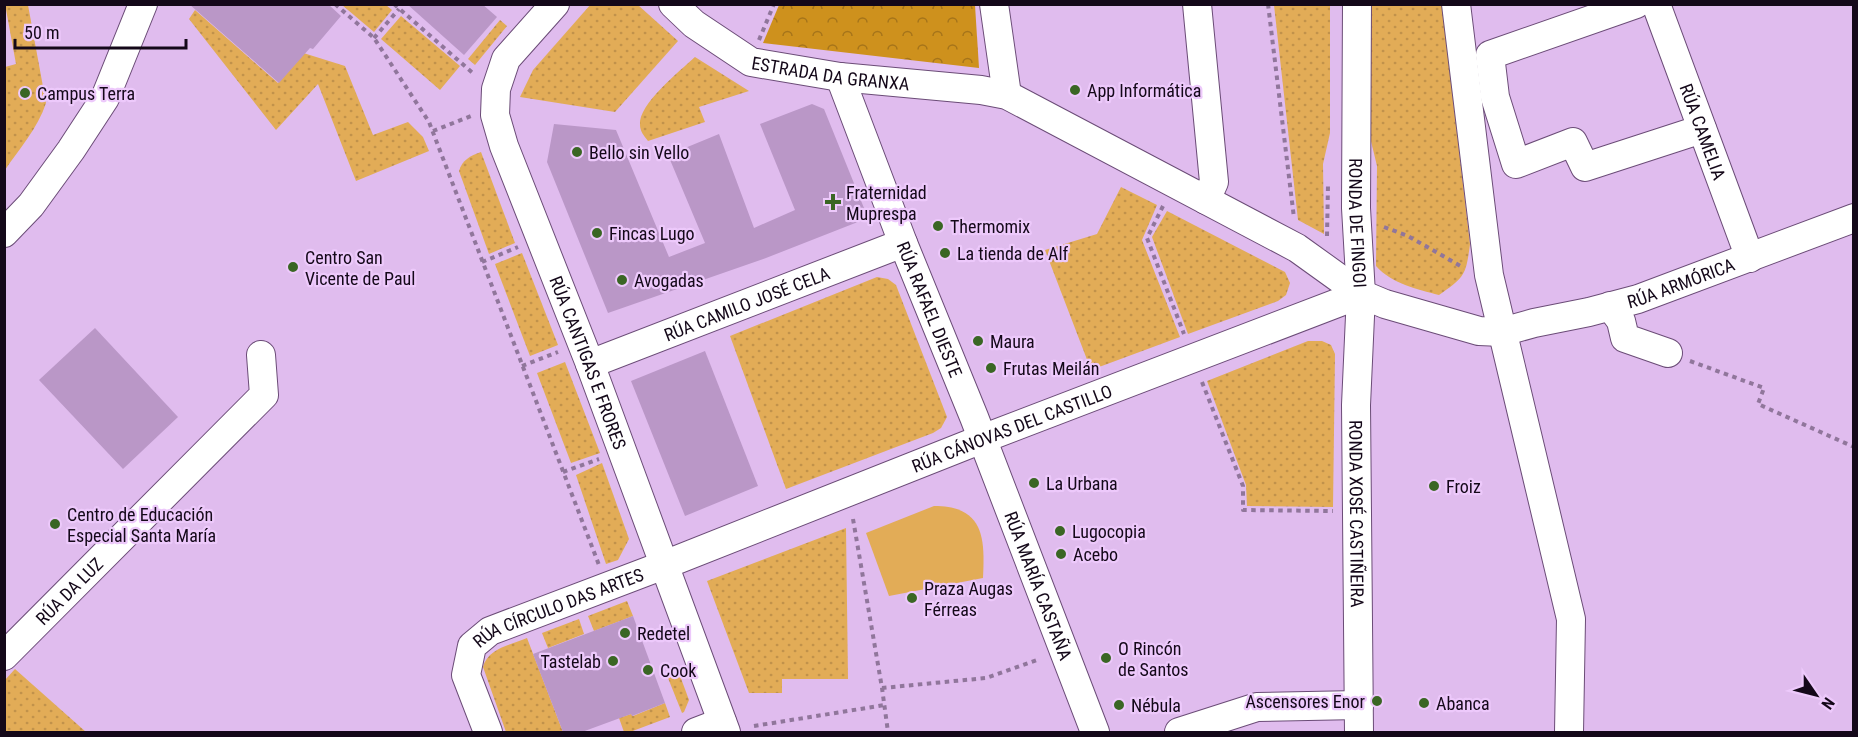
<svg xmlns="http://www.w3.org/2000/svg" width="1858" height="737" font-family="'Roboto Condensed',sans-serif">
<defs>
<pattern id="grass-dots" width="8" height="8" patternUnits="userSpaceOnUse" patternTransform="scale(1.5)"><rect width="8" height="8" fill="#e2ac57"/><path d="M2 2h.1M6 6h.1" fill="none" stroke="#c1924b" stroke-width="1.8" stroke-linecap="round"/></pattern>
<pattern id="forest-crowns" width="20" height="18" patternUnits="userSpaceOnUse" patternTransform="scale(1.5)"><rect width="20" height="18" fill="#ce911d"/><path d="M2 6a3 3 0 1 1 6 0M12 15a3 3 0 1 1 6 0" fill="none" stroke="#a67419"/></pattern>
</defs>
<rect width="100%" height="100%" fill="#e0bcee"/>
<!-- grass -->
<g fill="url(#grass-dots)">
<path d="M5,4L28,5L46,103C38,128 19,149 5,170V67L16,64Z"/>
<path d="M591,4L638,5L678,41L615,112L520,97L533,70Z"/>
<path d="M342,5H386L392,10L374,32Z"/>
<path d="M1274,5H1330V133L1323,164L1324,234L1298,220Z"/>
<path d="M1370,5H1442L1470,244C1466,275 1465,277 1439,295C1417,289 1392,284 1376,266L1377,166L1370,137Z"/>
<path d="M195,10L278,83L295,64L297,51L345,66L373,135L408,122L423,137L429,151L356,181L318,84L276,130L189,19Z"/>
<path d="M401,16L460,66L440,90L381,39Z"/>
<path d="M500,20L507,26L475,65L468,59Z"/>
<path d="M695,57L749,91L699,107L705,122L648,141C644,136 640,131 640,125C638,104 680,71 695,57Z"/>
<path d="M481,152L515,243L489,254L459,171C462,160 470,156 481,152Z"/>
<path d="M1121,187L1157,205L1142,240L1180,337L1091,370L1045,250L1097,234Z"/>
<path d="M1167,211L1285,272L1290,283L1286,295L1278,301L1188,334L1152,237Z"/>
<path d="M522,253L558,345L530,356L495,264Z"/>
<path d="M877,277L888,279L896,285L947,417L941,428L933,433L786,489L730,336Z"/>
<path d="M1308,341H1322L1331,345L1335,354L1333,507L1247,506L1246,485L1207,381Z"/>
<path d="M565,362L600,453L571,463L537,373Z"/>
<path d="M602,463L629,539L618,560L606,564L576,475Z"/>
<path d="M846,528L848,679H782V693H749L707,581Z"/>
<path d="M627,601L633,616L594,631L588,616Z"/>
<path d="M579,619L584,634L548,648L542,633Z"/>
<path d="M527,638L563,732H506L483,667C488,648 511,645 527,638Z"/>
<path d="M15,669L86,732H5V680Z"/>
<path d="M679,673L689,700L684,712L682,713L668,678Z"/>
<path d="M665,703L670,717L630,732H624L619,718L631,714L633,716Z"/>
</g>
<!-- forest -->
<path fill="url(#forest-crowns)" d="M779,5H975L979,68L763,43Z"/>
<!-- park -->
<path fill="#e2ac57" d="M934,506C984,506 985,538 983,578L889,596L866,533Z"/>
<!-- building -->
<g fill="#ba97c7">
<path d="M189,4H328L341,16L313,49L310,48L279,83Z"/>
<path d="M407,4H482L497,17L464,55Z"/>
<path d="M812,104L824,109L868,218L766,258L608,313L547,162L554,124L616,130L669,257L705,243L668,155L719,134L754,228L795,210L760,124Z"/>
<path d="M95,328L178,417L123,469L39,380Z"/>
<path d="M705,351L758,486L685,516L631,381Z"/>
<path d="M633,616L665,703L632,716L631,714L582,732H563L533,654Z"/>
</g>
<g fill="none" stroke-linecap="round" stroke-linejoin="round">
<!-- minor casing -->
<g stroke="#6b4c77" stroke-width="30">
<g id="minor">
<path id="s1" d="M555,4L506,59L496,89L495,115L504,146L590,364L726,732"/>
<path id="s2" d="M673,4L694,24L751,62L840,77L981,90L1007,95L1297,248L1361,294L1385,304L1479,331L1502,332L1534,323L1589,312L1638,299L1854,218"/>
<path d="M994,4L1007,95"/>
<path d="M1197,4L1214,182L1206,200"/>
<path id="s3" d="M1357,4L1356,208L1361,294L1356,405L1359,732"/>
<path d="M1456,4L1489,275L1571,619L1569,732"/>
<path d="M1636,4L1490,55L1495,97L1516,164L1573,142L1585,167L1702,129"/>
<path id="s4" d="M1656,4L1750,258"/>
<path id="s5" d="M840,77L903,243L974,417L1095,732"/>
<path d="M4,233L31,205L71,150L105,98L143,4"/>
<path d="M1610,306L1621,321L1625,338L1668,353"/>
<path id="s6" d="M590,364L903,243"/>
<path id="s7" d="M4,656L264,395L261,355"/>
<path id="s8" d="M488,732L466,675L472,646L490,631L664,565L982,439L1361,294"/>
<path d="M696,732L722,722"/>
<path d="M1179,732L1257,707L1359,705"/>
</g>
</g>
<!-- path -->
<g stroke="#90769b" stroke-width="4" stroke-dasharray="4.5 4.5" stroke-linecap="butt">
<path d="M335,4L374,38L429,122L599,565"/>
<path d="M394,4L475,75"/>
<path d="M1268,4L1294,218"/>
<path d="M374,38L399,9"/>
<path d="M759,40L774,4"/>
<path d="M433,131L471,116"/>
<path d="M1163,206L1147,238L1184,334"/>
<path d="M1384,227L1408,236L1464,268"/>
<path d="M1327,236L1328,185"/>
<path d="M482,262L518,247"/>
<path d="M1690,361L1764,388L1758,404L1854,447"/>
<path d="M522,366L558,352"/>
<path d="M1202,382L1243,486V510L1333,511"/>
<path d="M563,472L599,459"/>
<path d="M853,519L882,688L888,732"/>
<path d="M882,688L986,678L1037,660"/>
<path d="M754,726L885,705"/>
</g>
<!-- minor -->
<use href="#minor" stroke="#fff" stroke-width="28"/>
</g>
<!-- markers -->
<g fill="#3a6624" stroke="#edc9fb" stroke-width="2">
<circle cx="1075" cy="90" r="6"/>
<circle cx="25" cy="93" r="6"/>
<circle cx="577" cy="152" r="6"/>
<path d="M830 193h6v6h6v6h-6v6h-6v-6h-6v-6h6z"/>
<circle cx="938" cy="226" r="6"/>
<circle cx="597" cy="233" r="6"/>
<circle cx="945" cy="253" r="6"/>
<circle cx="293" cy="267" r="6"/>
<circle cx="622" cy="280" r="6"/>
<circle cx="978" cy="341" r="6"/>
<circle cx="991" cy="368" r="6"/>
<circle cx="1034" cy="483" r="6"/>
<circle cx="1434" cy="486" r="6"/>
<circle cx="55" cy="524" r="6"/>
<circle cx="1060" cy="531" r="6"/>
<circle cx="1061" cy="554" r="6"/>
<circle cx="912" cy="598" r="6"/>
<circle cx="625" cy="633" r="6"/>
<circle cx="1106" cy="658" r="6"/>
<circle cx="613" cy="661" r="6"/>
<circle cx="648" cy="670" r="6"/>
<circle cx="1377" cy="701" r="6"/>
<circle cx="1424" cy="703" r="6"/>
<circle cx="1119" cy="705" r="6"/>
</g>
<g text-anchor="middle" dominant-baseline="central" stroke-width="4.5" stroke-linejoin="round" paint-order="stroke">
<!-- street labels -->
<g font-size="18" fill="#140819" stroke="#edc9fb">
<text stroke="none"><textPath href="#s2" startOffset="178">ESTRADA DA GRANXA</textPath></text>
<text stroke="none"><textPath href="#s4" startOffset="136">RÚA CAMELIA</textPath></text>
<text stroke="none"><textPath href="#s3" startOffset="219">RONDA DE FINGOI</textPath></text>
<text stroke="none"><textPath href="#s2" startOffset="1095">RÚA ARMÓRICA</textPath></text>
<text stroke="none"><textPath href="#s6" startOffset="168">RÚA CAMILO JOSÉ CELA</textPath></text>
<text stroke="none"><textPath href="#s5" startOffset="249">RÚA RAFAEL DIESTE</textPath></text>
<text stroke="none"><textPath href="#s1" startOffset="396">RÚA CANTIGAS E FRORES</textPath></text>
<text stroke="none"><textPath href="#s8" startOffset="674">RÚA CÁNOVAS DEL CASTILLO</textPath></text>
<text stroke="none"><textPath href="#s3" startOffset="510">RONDA XOSÉ CASTIÑEIRA</textPath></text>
<text stroke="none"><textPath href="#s5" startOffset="546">RÚA MARÍA CASTAÑA</textPath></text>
<text stroke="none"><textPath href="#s7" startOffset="92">RÚA DA LUZ</textPath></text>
<text stroke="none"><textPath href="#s8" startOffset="186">RÚA CÍRCULO DAS ARTES</textPath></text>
</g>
<!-- poi labels -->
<g font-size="18" fill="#140819" stroke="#edc9fb" text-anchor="start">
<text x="1087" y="90">App Informática</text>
<text x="37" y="93">Campus Terra</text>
<text x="589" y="152">Bello sin Vello</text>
<text x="846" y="192">Fraternidad<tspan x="846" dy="21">Muprespa</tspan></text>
<text x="950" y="226">Thermomix</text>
<text x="609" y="233">Fincas Lugo</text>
<text x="957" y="253">La tienda de Alf</text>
<text x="305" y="257">Centro San<tspan x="305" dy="21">Vicente de Paul</tspan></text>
<text x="634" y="280">Avogadas</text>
<text x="990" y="341">Maura</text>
<text x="1003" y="368">Frutas Meilán</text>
<text x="1046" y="483">La Urbana</text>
<text x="1446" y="486">Froiz</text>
<text x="67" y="514">Centro de Educación<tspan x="67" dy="21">Especial Santa María</tspan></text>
<text x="1072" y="531">Lugocopia</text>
<text x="1073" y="554">Acebo</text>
<text x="924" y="588">Praza Augas<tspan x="924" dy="21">Férreas</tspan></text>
<text x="637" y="633">Redetel</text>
<text x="1118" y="648">O Rincón<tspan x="1118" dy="21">de Santos</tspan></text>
<text x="601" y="661" text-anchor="end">Tastelab</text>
<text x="660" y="670">Cook</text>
<text x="1365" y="701" text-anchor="end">Ascensores Enor</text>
<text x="1436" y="703">Abanca</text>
<text x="1131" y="705">Nébula</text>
</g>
</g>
<!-- border -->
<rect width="1858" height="737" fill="none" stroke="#140819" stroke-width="12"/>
<!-- north arrow -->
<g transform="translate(1816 695) rotate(125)" stroke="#edc9fb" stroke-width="4.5" paint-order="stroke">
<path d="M0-4.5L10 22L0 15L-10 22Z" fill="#140819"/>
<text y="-9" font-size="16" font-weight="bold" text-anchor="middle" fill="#140819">N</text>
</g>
<!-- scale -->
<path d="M15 39v9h171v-9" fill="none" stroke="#140819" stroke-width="3"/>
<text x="24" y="39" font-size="18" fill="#140819" stroke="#edc9fb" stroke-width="4.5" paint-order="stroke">50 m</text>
</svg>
